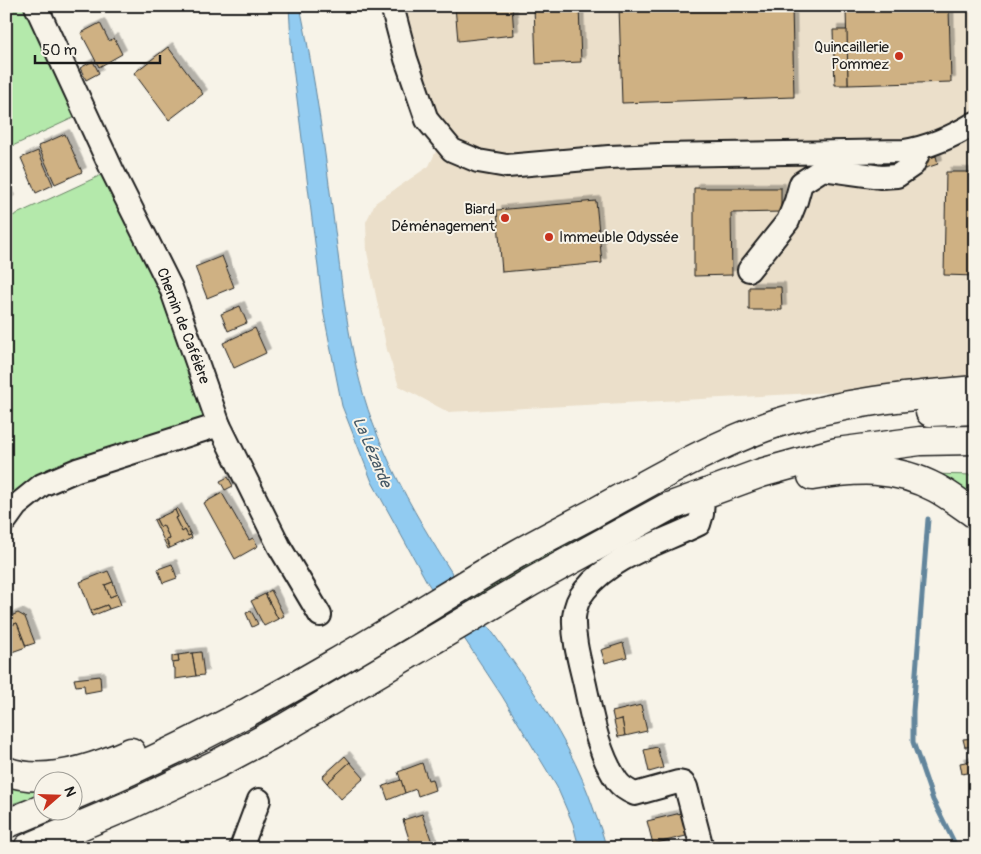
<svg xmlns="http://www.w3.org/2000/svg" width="981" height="854" font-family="Pangolin,sans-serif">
<defs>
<filter id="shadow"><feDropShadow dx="4.5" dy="-4.5" stdDeviation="0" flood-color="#0004"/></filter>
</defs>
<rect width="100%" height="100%" fill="#f7f3e8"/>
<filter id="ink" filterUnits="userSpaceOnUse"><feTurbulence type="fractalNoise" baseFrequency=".02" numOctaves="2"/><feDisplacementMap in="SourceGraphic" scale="10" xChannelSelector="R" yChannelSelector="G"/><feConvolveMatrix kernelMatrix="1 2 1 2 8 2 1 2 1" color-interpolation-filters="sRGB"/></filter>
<g filter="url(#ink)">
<!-- built -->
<path fill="#ebdfca" d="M392,6H975V379L855,391L448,412L399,386L387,350L367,252L366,222L375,203L429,166L437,149Z"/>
<!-- green -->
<g fill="#b4e9ab" stroke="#688264">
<path d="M6,6H36L86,112L6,149Z"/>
<path d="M112,170L219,425L77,470L6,520V219Z"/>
<path d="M929,474L975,475V500Z"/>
<path d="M616,518L583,541L474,606L470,598L569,538L604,521Z"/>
<path d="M447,612L452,619L317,694L346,672Z"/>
<path d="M6,785L42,789V794L6,806Z"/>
</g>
<!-- water -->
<path fill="#91cbf1" stroke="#62859c" d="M289,6H300C315,78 325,151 334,223C344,300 351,379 384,450C402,492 426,532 450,570C501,650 566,722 595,813C599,824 604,836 606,848H579L573,824L557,787L502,696L427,582L372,482L342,406L324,315L292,59Z"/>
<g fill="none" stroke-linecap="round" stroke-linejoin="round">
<!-- stream -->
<path stroke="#62859c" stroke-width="5" d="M928,519L913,711V742L933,800L957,848"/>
</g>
<!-- building -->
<g fill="#cfb183" stroke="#1c1c1c" filter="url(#shadow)">
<path d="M61,6H73L63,11Z"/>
<path d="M455,6H512L514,35L458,41Z"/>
<path d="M534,6H579L581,62L536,64Z"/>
<path d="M619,6H792L794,97L622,103Z"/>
<path d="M949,8L951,82L848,85L846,10Z"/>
<path d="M100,23L109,41L114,38L122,54L99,67L81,33Z"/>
<path d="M833,30H847L848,85H835Z"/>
<path d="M168,47L203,94L169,120L134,73Z"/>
<path d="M93,61L99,73L86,80L80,68Z"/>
<path d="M65,134L82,172L55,184L38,146Z"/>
<path d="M38,151L53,185L36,193L21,158Z"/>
<path d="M936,156L938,164L926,168L924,160Z"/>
<path d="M946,172H975V276L944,275Z"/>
<path d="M694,188H781V212L731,213L732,275L694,276Z"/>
<path d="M6,190L11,200L6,202Z"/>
<path d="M596,201L602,263L502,272L497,210Z"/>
<path d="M222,256L234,287L207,298L195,267Z"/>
<path d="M749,287H781L782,310H749Z"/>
<path d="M240,306L247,323L228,331L221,314Z"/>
<path d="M255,328L266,353L234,368L223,343Z"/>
<path d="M228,477L233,486L225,490L220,481Z"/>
<path d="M222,493L249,540L253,538L258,546L235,559L204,503Z"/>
<path d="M177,508L191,535L188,536L185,530L182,532L175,518L178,517L175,510Z"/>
<path d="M175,510L178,517L175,518L182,532L185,530L188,536L191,535L192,538L170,548L166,540L170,539L163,525L160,527L156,519Z"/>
<path d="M156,519L160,527L163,525L170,539L166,540L170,548L168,549L154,520Z"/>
<path d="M172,564L177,578L163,583L158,569Z"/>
<path d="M108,571L113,582L105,585L110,597L117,594L121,605L109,609L107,605L91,611L80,582Z"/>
<path d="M113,582L117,594L110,597L105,585Z"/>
<path d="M271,590L284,616L278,619L265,594Z"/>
<path d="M265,594L278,619L264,626L251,601Z"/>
<path d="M107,605L109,609L92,616L91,611Z"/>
<path d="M251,611L258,624L252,627L246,613Z"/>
<path d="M18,613L25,617L35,643L26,646L17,623L9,626L6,618Z"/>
<path d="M6,618L9,626L17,623L26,647L6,654Z"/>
<path d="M623,643L627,657L605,663L601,650Z"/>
<path d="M201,652L204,675L196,676L192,653Z"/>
<path d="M192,653L196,676L175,679V668H173L172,663L179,662L178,655Z"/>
<path d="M178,655L179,662L172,663V656Z"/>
<path d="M100,676L101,690L85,693L84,685L76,686L74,679Z"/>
<path d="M641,705L647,731L625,736L622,719L614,721L612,712Z"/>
<path d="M622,719L625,736L618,737L614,721Z"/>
<path d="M975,738V746L965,747L963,739Z"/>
<path d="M657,747L663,768L649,772L644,750Z"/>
<path d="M345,756L350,762L327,783L322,777Z"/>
<path d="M971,761L973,772L962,774L960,763Z"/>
<path d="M350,762L364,778L341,799L327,783Z"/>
<path d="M422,763L428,780L432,779L435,790L418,796L416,789L405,793L398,772Z"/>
<path d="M401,780L405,793L388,800L383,786Z"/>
<path d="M681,813L686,836L653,844L647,821Z"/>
<path d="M422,814L433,845L425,848H412L403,820Z"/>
</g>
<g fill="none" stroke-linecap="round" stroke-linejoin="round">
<!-- minor casing -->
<g stroke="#1c1c1c" stroke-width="26">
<g id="minor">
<path d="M36,6L112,170L171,288L219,425L279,546L320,615"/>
<path d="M392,6L406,59L427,120L452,150L478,161L507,166L609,157L661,155L904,151C929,147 954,136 975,123"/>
<path d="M749,270L788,221L796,201L801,183L823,169L881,177L897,176L913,165L920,149"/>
<path d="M6,520L16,506L42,485L77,470L219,425"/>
<path d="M241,848L259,800"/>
<path d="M702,848L686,787L683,783L678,782L635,794C628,791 622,788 617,781C598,753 592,717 585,685C580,663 573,640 574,617C575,607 579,597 585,590C612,556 661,543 699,524L702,514L703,499"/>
</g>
</g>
<!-- highway casing -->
<g stroke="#1c1c1c" stroke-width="31">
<g id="highway">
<path d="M930,412L975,410"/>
<path d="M812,476C857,468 894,466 936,488C949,495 962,505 975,514"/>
<path d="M6,771C45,786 95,768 131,752"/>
<path d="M72,796C162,759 248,714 332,665C395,629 455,590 517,554C542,540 567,527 592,514C652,481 712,445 777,423C841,402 908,396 975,390"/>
<path d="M6,824L42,809"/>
<path d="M28,848L130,805L217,764L286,727L531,582L666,508L761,473L837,452L920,441L975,440"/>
</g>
</g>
<!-- minor -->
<use href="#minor" stroke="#f7f3e8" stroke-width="22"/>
<!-- highway -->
<use href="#highway" stroke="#f7f3e8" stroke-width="28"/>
</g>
</g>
<!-- markers -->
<g fill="#c8321e" stroke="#f7f3e8" stroke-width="2">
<circle cx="899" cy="56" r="5"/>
<circle cx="505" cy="218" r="5"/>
<circle cx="549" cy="237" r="5"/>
</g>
<g text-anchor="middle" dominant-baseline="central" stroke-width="4" stroke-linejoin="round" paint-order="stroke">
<!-- poi labels -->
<g font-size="15" fill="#1c1c1c" stroke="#f7f3e8" text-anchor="end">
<text x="889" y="47">Quincaillerie<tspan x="889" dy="17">Pommez</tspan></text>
<text x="495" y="209">Biard<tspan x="495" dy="17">Déménagement</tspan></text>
<text x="559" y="237" text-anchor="start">Immeuble Odyssée</text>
</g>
<!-- street labels -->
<g font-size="15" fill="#1c1c1c" stroke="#f7f3e8">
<text transform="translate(183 326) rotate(69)">Chemin de Caféière</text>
</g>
<!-- water labels -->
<g font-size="16" font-style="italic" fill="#455967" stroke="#f7f3e8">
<text transform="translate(372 452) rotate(67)">La Lézarde</text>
</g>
</g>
<!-- margin -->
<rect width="981" height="854" fill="none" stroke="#f7f3e8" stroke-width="25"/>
<rect x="12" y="12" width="956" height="829" fill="none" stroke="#1c1c1c" stroke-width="2" filter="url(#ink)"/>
<!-- north arrow -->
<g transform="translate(58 796) rotate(70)"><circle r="24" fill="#f7f3e8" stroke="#9f9d96"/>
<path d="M0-4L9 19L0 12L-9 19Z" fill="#c8321e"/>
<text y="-8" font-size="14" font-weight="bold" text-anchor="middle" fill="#1c1c1c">N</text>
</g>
<!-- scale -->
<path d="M35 55v8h125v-8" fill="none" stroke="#1c1c1c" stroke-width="2.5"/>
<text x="42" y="55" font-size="15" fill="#1c1c1c" stroke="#f7f3e8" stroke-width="4" paint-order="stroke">50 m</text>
</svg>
